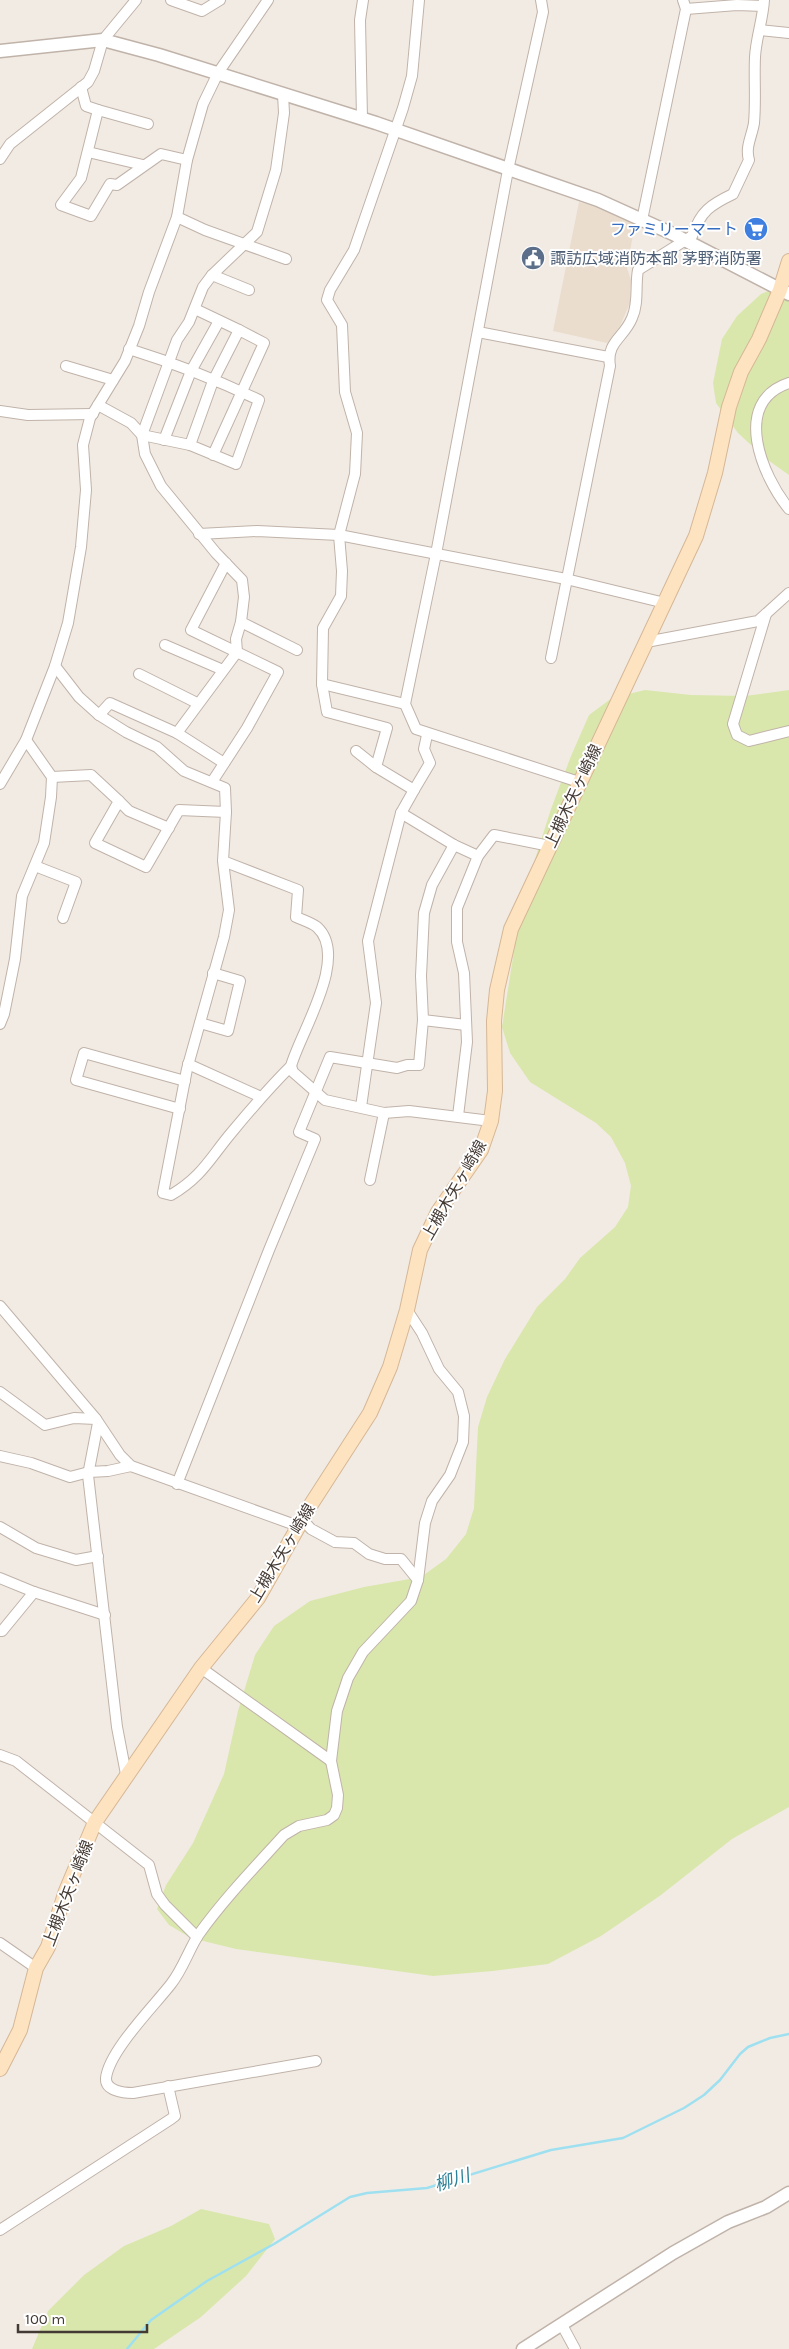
<svg xmlns="http://www.w3.org/2000/svg" width="789" height="2349" font-family="Karla,'Noto Sans JP',sans-serif">
<rect width="100%" height="100%" fill="#f2ebe4"/>
<!-- education -->
<path fill="#ebddcd" d="M579,202L595,206L635,224L627,268L631,280L630,303L620,326L607,343L553,331Z"/>
<!-- green -->
<g fill="#d9e7ac">
<path d="M789,283V475L765,458L738,433L716,403L713,383L722,339L737,316L761,294Z"/>
<path d="M645,690L691,695L745,696L789,690V1807L732,1839L661,1895L601,1936L548,1964L493,1971L433,1976L236,1949L191,1938L169,1925L157,1909L166,1885L193,1843L224,1774L238,1711L255,1655L274,1626L310,1601L364,1587L421,1577L446,1559L466,1534L474,1508L478,1427L487,1397L505,1359L537,1307L565,1279L580,1258L615,1227L628,1207L631,1186L625,1163L611,1137L596,1123L530,1082L510,1053L502,1027L522,900L551,809L571,756L589,715L612,698Z"/>
<path d="M201,2209L269,2224L275,2239L246,2276L201,2317L154,2349H32L48,2311L84,2275L124,2246L171,2226Z"/>
</g>
<g fill="none" stroke-linecap="round" stroke-linejoin="round">
<!-- stream -->
<path stroke="#9fe0f0" stroke-width="2.5" d="M127,2349L151,2320L207,2281L274,2244L350,2197L367,2193L427,2188L551,2150L623,2138L684,2108L704,2095L720,2080L740,2054L748,2047L770,2038L789,2034"/>
<!-- minor casing -->
<g stroke="#c0b3a9" stroke-width="12">
<g id="minor">
<path d="M171,0L202,11L220,0"/>
<path d="M541,0L543,12L508,170L436,554L405,704L416,729L579,782"/>
<path d="M686,9L737,5L763,6"/>
<path d="M760,30L789,33"/>
<path d="M81,87L86,106L98,110"/>
<path d="M283,94L284,113L276,170L257,232L212,275L203,287L189,322L177,340L142,435L145,454L161,486L216,553L242,580L244,597L241,622L297,650"/>
<path d="M362,118L360,20L363,0"/>
<path d="M148,124L98,110L81,178L61,205L91,216L110,184L117,185L161,154L187,160"/>
<path d="M88,152L143,165"/>
<path d="M0,159L10,144L88,82L94,71L103,40L136,0"/>
<path d="M177,217L205,230L286,259"/>
<path d="M642,220L686,9L683,0"/>
<path d="M212,275L249,290"/>
<path d="M195,309L239,330"/>
<path d="M478,332L608,357"/>
<path d="M129,349C174,363 217,380 259,400L236,464L190,445L213,381L239,330L264,343L213,455"/>
<path d="M66,366L113,380"/>
<path d="M789,383C731,402 762,476 789,509"/>
<path d="M98,405L131,423L142,435L190,445"/>
<path d="M0,411L28,415L93,414"/>
<path d="M164,440L191,371L219,321"/>
<path d="M199,534L257,531L339,535L566,579L665,603"/>
<path d="M766,614L733,724L737,735L749,741L789,731"/>
<path d="M646,642L758,621L789,593"/>
<path d="M165,645L223,670"/>
<path d="M551,658L610,366C606,342 624,338 632,318C639,303 635,285 638,270L692,236C701,211 710,205 733,194L749,160C745,147 752,136 754,123C756,101 754,79 755,57C756,38 763,19 764,0"/>
<path d="M55,666L79,697L99,715L126,732L157,747L184,771L225,788L226,812L223,861L229,910L224,937L187,1069L163,1193L171,1195C202,1177 210,1158 232,1132C251,1109 270,1087 291,1066C300,1033 350,957 317,927C312,923 303,920 296,917L298,890L223,861"/>
<path d="M139,674L197,703"/>
<path d="M322,684L327,712L387,728L376,767L414,790L401,813"/>
<path d="M405,704L322,684L323,628L341,596L342,571L339,535L355,474L357,433L345,392L342,325L327,300L330,290L354,250L403,108L412,76L419,0"/>
<path d="M99,715L110,703L177,733"/>
<path d="M356,751L376,767"/>
<path d="M224,763L177,733L237,652L236,639L241,622"/>
<path d="M52,777L91,775L119,801L95,843L146,867L179,810L226,812"/>
<path d="M212,782L247,728L278,672L191,630L226,563"/>
<path d="M0,784L26,740L55,666L68,623L81,547L86,490L83,445L90,418L125,361L139,326L149,292L177,217L187,160L203,104L218,73L268,0"/>
<path d="M414,790L430,763L424,749L427,735"/>
<path d="M119,801L129,811L169,828"/>
<path d="M454,845L432,885L424,913L421,976L423,1020L466,1025"/>
<path d="M35,866L76,882L63,918"/>
<path d="M200,1023L228,1031L240,981L213,973"/>
<path d="M0,1024L4,1014L15,959L22,896L44,843L51,797L52,777L26,740"/>
<path d="M188,1064L261,1097"/>
<path d="M291,1066L293,1072L325,1100L384,1113L409,1111L491,1121"/>
<path d="M361,1107L376,1003L368,941L401,813L454,845L478,856"/>
<path d="M180,1109L76,1080L84,1053L185,1081"/>
<path d="M458,1116L467,1042L464,973L457,942V908L478,856L494,835L550,846"/>
<path d="M370,1180L384,1113"/>
<path d="M0,1306L96,1419L120,1455L131,1466L298,1526"/>
<path d="M0,1392L45,1425L74,1418L96,1419"/>
<path d="M98,1423L88,1475L117,1727L126,1774"/>
<path d="M0,1456L31,1463L70,1477L89,1472L108,1471L131,1466"/>
<path d="M177,1484L269,1250L315,1139L299,1132L330,1057L397,1068L407,1065H419L423,1020"/>
<path d="M302,1519L311,1529L335,1542L354,1543L369,1554L385,1559H401L418,1580"/>
<path d="M0,1527L36,1548L76,1560L98,1556"/>
<path d="M0,1578L34,1592L105,1615"/>
<path d="M0,1631H2L34,1592"/>
<path d="M201,1668L331,1761"/>
<path d="M0,1755L16,1761L149,1865L157,1894L165,1905L197,1937"/>
<path d="M0,1943L36,1968"/>
<path d="M316,2061L133,2093C124,2093 105,2091 106,2078C109,2051 154,2006 171,1984C183,1969 189,1949 199,1934C224,1899 255,1867 284,1835L299,1826L327,1820L334,1815L337,1808L338,1795L331,1761L337,1711L348,1678L363,1652L411,1601L418,1580L425,1523L432,1501L450,1475L463,1442L464,1416L458,1392L439,1369L422,1333L407,1310"/>
<path d="M0,2230L171,2119L175,2116L168,2086"/>
<path d="M562,2325L575,2349"/>
</g>
</g>
<!-- tertiary casing -->
<g stroke="#c0b3a9" stroke-width="15">
<g id="tertiary">
<path d="M0,51L103,40L159,55L376,123L598,200L673,234L789,294"/>
<path d="M523,2349L673,2253L728,2222L766,2207L789,2193"/>
</g>
</g>
<!-- secondary casing -->
<g stroke="#d5b795" stroke-width="16">
<path id="secondary" d="M0,2069L20,2030L36,1968L48,1947L66,1891L95,1822L201,1668L258,1598L310,1506L370,1413L390,1367L407,1310L420,1250L438,1212L481,1150L491,1121L495,1091L494,1021L497,990L511,929L696,536L715,473L729,407L741,372L759,339L780,290L789,261"/>
</g>
<!-- minor -->
<use href="#minor" stroke="#fff" stroke-width="10"/>
<!-- tertiary -->
<use href="#tertiary" stroke="#fff" stroke-width="12"/>
<!-- secondary -->
<use href="#secondary" stroke="#fee3c1" stroke-width="14"/>
</g>
<!-- icons -->
<defs>
<g id="supermarket-disc" transform="scale(1.25)"><circle r="9.5" fill="#3f7fe0" stroke="#fff"/><path d="M-6-5.5h2.5l.6 2H6L4.5 2H-2.5L-4.4-4H-6ZM-1.5 3.2a1.3 1.3 0 1 0 .1 0ZM3 3.2a1.3 1.3 0 1 0 .1 0Z" fill="#fff"/></g>
<g id="civic-disc" transform="scale(1.25)"><circle r="9.5" fill="#5c6f8a" stroke="#fff"/><path d="M-.6-6.5H3V-4.5H.6V-3L4-1V1h2V6H-6V1h2V-1L-.6-3ZM-1.2 2.5V6h2.4V2.5Z" fill="#fff"/></g>
</defs>
<g fill-rule="evenodd">
<use href="#supermarket-disc" x="756" y="229"/>
<use href="#civic-disc" x="533" y="258"/>
</g>
<g text-anchor="middle" dominant-baseline="central" stroke-width="4" stroke-linejoin="round" paint-order="stroke">
<!-- shop labels -->
<g font-size="16" fill="#366cbe" stroke="#fff" text-anchor="end">
<text x="738" y="229">ファミリーマート</text>
</g>
<!-- service labels -->
<g font-size="16" fill="#4e5e75" stroke="#fff" text-anchor="start">
<text x="550" y="258">諏訪広域消防本部 茅野消防署</text>
</g>
<!-- street labels -->
<g font-size="16" fill="#443a34" stroke="#fff">
<text transform="translate(573 796) rotate(-65)">上槻木矢ヶ崎線</text>
<text transform="translate(454 1190) rotate(-60)">上槻木矢ヶ崎線</text>
<text transform="translate(282 1553) rotate(-59)">上槻木矢ヶ崎線</text>
<text transform="translate(68 1893) rotate(-69)">上槻木矢ヶ崎線</text>
</g>
<!-- water labels -->
<g font-size="18" font-style="italic" fill="#2a8097" stroke="#fff">
<text transform="translate(452 2180) rotate(-17)">柳川</text>
</g>
</g>
<!-- scale -->
<path d="M18 2324v8h129v-8" fill="none" stroke="#443a34" stroke-width="2.5"/>
<text x="25" y="2324" font-size="15" fill="#443a34" stroke="#ffffff" stroke-width="4" paint-order="stroke">100 m</text>
</svg>
